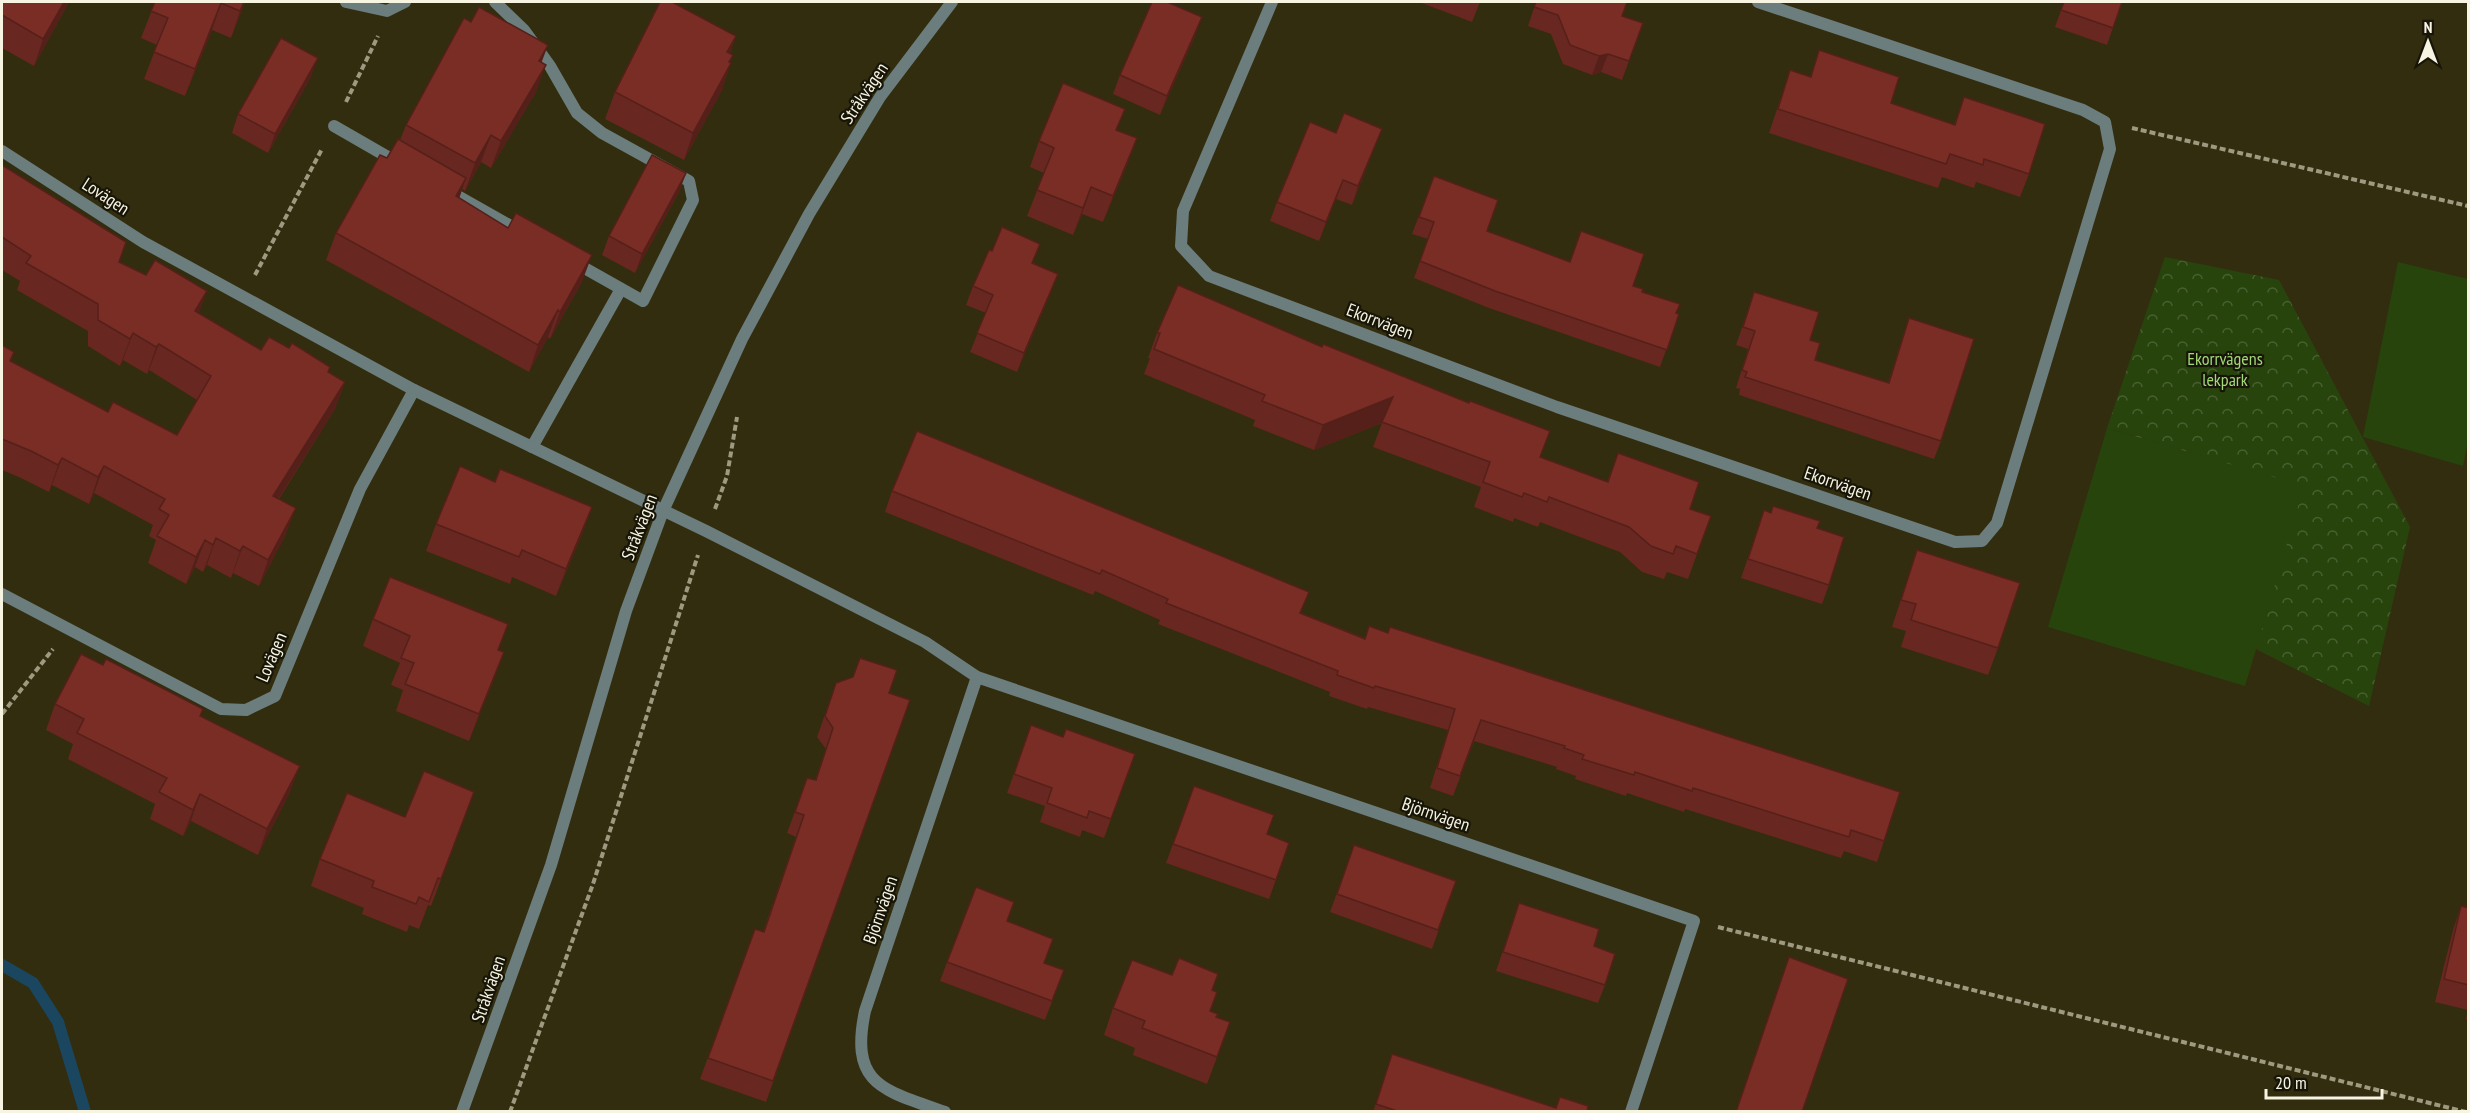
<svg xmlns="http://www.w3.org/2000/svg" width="2470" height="1113" font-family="'PT Sans Narrow',sans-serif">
<defs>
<pattern id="park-crowns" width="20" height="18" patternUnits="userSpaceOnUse" patternTransform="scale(1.5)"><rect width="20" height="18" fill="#28440d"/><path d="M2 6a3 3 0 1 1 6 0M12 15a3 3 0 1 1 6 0" fill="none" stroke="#486030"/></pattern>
</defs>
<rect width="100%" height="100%" fill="#322d0e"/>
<!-- green -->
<g fill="#28440d">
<path d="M2398,262L2468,279V441L2463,466L2363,437Z"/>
<path d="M2107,428L2305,486L2245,686L2048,627Z"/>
</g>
<!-- park -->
<path fill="url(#park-crowns)" d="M2165,257L2279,280L2410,527L2369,706L2256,649L2304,486L2107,428Z"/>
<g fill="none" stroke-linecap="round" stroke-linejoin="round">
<!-- stream -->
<path stroke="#1b4660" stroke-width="12" d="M2,965L33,983L58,1022L85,1112"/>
<!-- path -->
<g stroke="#9e9a82" stroke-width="4" stroke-dasharray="6 3" stroke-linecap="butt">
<path d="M346,102L378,36"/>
<path d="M2132,128L2468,206"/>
<path d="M255,275L322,149"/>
<path d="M715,509L727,476L737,417"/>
<path d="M2,714L53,649"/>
<path d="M1718,927L2466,1112"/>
<path d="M510,1112L593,884L698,555"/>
</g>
<!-- service -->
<g stroke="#6b7d7d" stroke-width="12">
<path d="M495,2L524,30L550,66L577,113L602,133L689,181L693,200L643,301L572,261"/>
<path d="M334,126L400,164"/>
<path d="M447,190L523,233"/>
<path d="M532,447L621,289"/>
</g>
<!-- minor -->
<g stroke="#6b7d7d" stroke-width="12">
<path d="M346,2L387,11L405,2"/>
<path d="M1272,2L1183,211L1181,246L1209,276L1557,407L1955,542L1982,541L1997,523L2110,149L2105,122L2083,110L1758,2"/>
<path d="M2,151L143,242L414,390L706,531L925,642L977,677L1694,921L1631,1112"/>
<path d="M2,594L221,709L246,710L275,696L360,489L414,390"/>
<path d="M462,1112L551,865L626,611L663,511L742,339L809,214L880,97L952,2"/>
<path d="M945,1112C885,1090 849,1087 865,1011L977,677"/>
</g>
</g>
<!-- wall -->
<g fill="#682720">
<path d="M2,2H69L34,66L2,48Z"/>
<path d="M155,2H245L231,38L212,30L185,96L144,79L157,45L141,38Z"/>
<path d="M1419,2H1480L1472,22Z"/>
<path d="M1536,2L1622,16L1643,23L1622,80L1601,72L1592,75L1563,64L1551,34L1528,26Z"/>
<path d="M2064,2H2122L2107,45L2055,27Z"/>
<path d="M1202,17L1195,36L1160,115L1113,94L1120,75Z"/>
<path d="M736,36L730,53V62L722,90L684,160L605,119L615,92Z"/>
<path d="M1819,50L1891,103L1954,125L1964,97L2029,174L2020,197L1976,182L1974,188L1942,177L1938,188L1769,133L1790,70L1810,77Z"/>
<path d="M542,63L536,92L491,168L481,162L465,191L462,189L459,198L582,282L550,339L548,337L529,372L326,260L336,233L387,158L400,140L406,125Z"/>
<path d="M311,77L268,153L232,133L238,114Z"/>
<path d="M1382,129L1352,205L1336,199L1319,241L1270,221L1277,202L1336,133Z"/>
<path d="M1117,130L1137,138L1127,165L1103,222L1082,214L1073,235L1027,216L1044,173L1030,167L1039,141Z"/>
<path d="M2,165L126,242L119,262L199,313L261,350L329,372L345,382L335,409L279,499L286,534L259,586L233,573L231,578L207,565L203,572L195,567L186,584L148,563L156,540L149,536L153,525L94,493L89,504L52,485L49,492L21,478L2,470V345L14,352L11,361L108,412L177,435L197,400L149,370L147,374L123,360L120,366L88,346V331L17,290L20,281L2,270Z"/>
<path d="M686,173L679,192L635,273L602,255L609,236Z"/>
<path d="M1434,176L1487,231L1633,286L1679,314L1660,367L1489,308L1414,278L1428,239L1412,234Z"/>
<path d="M1033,263L1051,292L1017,372L970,352L986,313L966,305L973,286Z"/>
<path d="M1754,292L1810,340L1815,360L1888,383L1909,318L1941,441L1934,459L1739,395L1740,389L1736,388L1748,349L1736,345Z"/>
<path d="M1157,333L1540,457L1607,482L1618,453L1690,509L1697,554L1688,579L1667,572L1664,579L1642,572L1620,552L1540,522L1538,527L1514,518L1513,522L1474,507L1481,487L1373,447L1382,423L1314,450L1253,426L1255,420L1144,374L1150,358H1148Z"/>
<path d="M495,482L592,507L582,534L556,596L512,577L510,584L426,551L436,524Z"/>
<path d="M892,491L1301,613L1365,638L1369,626L1884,841L1877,862L1844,851L1841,858L1685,809L1684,812L1627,793L1626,796L1575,779L1576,776L1556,769L1557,767L1474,741L1453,796L1430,788L1448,730L1368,707L1367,709L1329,696L1330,692L1158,624L1160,620L1095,591L1093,595L885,512Z"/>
<path d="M1764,510L1817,528L1829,585L1822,604L1741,578Z"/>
<path d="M1917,550L1998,648L1988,675L1901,647L1906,631L1892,627Z"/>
<path d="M373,619L498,650L504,652L494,679L469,741L396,711L403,690L391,685L400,663L363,646Z"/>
<path d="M836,683L889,693L910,700L766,1102L700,1079L755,929L763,932L796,837L787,833L807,778L815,780L826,749L817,737Z"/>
<path d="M55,704L201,716L290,792L258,855L191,821L183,836L150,819L155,804L68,759L73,744L46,730Z"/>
<path d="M1031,725L1063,737L1135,754L1104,838L1082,830L1080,837L1040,822L1045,806L1007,793Z"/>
<path d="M1194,786L1267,834L1289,843L1269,899L1166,863Z"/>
<path d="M474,792L431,906L428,905L419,929L409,925L407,932L362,914L364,908L311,886L320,859L405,817Z"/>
<path d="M1354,845L1456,881L1432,949L1330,912Z"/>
<path d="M1519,903L1594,946L1605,985L1598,1003L1496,971Z"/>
<path d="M2461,906L2469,908V1020L2466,1019L2468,1010L2435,1002L2453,930Z"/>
<path d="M1007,921L1044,963L1064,970L1045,1020L940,981L947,962Z"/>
<path d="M1212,991L1210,1011L1217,1017L1220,1049L1207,1084L1133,1055L1135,1048L1104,1035L1113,1008Z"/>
<path d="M1392,1054L1556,1108L1587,1112H1373Z"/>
</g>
<!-- shaded-wall -->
<g fill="#55201a">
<path d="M64,2H69L34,66L43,39Z"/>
<path d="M244,2H245L231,38L240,11Z"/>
<path d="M221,3L212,30L185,96L195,69Z"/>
<path d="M1202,17L1195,36L1160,115L1167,96Z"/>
<path d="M736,36L726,63L727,52Z"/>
<path d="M548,45L538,72L539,61Z"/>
<path d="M1608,54L1601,72L1592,75L1599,56Z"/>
<path d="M733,55L727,71L731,63L722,90L684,160L693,133Z"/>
<path d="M318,58L311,77L268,153L275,134Z"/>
<path d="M546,65L536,92L491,168L501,141Z"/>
<path d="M1382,129L1375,147L1352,205L1358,186Z"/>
<path d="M491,135L481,162L465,191L475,163Z"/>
<path d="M1137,138L1127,165L1103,222L1113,196Z"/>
<path d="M686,173L679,192L635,273L642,254Z"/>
<path d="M466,178L457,205L456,196Z"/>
<path d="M1343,180L1336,199L1319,241L1326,222Z"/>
<path d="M1091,187L1082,214L1073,235L1083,208Z"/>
<path d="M592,255L582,282L550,339L560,312Z"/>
<path d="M1058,274L1051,292L1017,372L1024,353Z"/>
<path d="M207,291L197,318L195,311Z"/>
<path d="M558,310L548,337L529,372L538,345Z"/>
<path d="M133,333L123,360L120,366L130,339Z"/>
<path d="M159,344L149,370L147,374L156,347Z"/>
<path d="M345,382L335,409L263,523L273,496Z"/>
<path d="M1393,397L1384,422L1314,450L1323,425Z"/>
<path d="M62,458L52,485L49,492L58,465Z"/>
<path d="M104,466L94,493L89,504L98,477Z"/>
<path d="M592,507L582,534L556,596L566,569Z"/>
<path d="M296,508L286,534L259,586L268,560Z"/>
<path d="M216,538L207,565L203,572L213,545Z"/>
<path d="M205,540L195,567L186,584L196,557Z"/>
<path d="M243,546L233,573L231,578L240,551Z"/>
<path d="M504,652L494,679L469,741L479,714Z"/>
<path d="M300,766L290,792L258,855L267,829Z"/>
<path d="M200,794L191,821L183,836L193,810Z"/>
</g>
<!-- building -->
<g fill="#792d25" stroke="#55201a" stroke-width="1.5">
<path d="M2,2H64L43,39L2,15Z"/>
<path d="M155,2H244L240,11L221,3L195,69L154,52L168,18L151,11Z"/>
<path d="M660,2H672L736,36L727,52L733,55L729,62L731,63L693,133L615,92Z"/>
<path d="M1152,2H1167L1202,17L1167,96L1120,75Z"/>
<path d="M1536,2H1627L1622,16L1643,23L1629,61L1608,54L1599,56L1570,45L1558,15L1534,7Z"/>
<path d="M2064,2H2122L2113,28L2061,10Z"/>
<path d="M479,7L548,45L539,61L546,65L501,141L491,135L475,163L406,125L464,18L471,22Z"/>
<path d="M281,38L318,58L275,134L238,114Z"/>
<path d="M1819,50L1899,77L1891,103L1955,125L1964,97L2045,124L2029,174L1984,159L1983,165L1950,154L1946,164L1778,109L1790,70L1811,77Z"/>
<path d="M1063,83L1125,109L1116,130L1137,138L1113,196L1091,187L1083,208L1037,190L1054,148L1039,141Z"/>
<path d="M1344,113L1382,129L1358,186L1343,180L1326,222L1277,202L1310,122L1336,133Z"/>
<path d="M398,139L466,178L456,196L508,228L516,213L592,255L560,312L558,310L538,345L336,233L380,155L387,158Z"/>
<path d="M652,155L686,173L642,254L609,236Z"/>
<path d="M2,165L126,242L119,262L146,275L155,260L207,291L195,311L261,350L269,337L289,348L292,343L330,367L328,372L345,382L273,496L296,508L268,560L243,546L240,551L216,538L213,545L205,540L196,557L157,536L169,515L159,509L165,499L104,466L98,477L62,458L58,465L31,451L2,439V345L14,352L10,361L108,412L113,402L177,435L211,376L159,344L156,347L133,333L130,339L98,320V304L26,263L31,256L2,237Z"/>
<path d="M1434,176L1498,200L1487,231L1570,262L1581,231L1644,254L1633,286L1643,289L1642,292L1680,304L1676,313L1679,314L1667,350L1495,291L1420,261L1434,222L1419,217Z"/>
<path d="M1002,227L1040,244L1032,263L1058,274L1024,353L977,333L993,295L973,286L989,250L992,251Z"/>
<path d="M1178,285L1322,347L1323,344L1469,403L1470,401L1550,431L1540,457L1608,482L1618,453L1699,482L1690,509L1711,516L1697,554L1676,546L1673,554L1651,546L1629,527L1549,497L1547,502L1524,493L1522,497L1483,482L1490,462L1382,422L1393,397L1323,425L1262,401L1265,395L1154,349L1160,333H1157Z"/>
<path d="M1754,292L1819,312L1810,340L1820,343L1815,360L1889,383L1909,318L1974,339L1941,441L1745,377L1747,372L1742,370L1755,331L1743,327Z"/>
<path d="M917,431L1309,592L1300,613L1365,639L1369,626L1388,633L1390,627L1900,792L1884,841L1851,830L1849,837L1693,788L1692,791L1635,772L1634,775L1582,759L1584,755L1564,748L1565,746L1481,720L1460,776L1437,768L1455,709L1375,686L1374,688L1337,675L1338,671L1166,603L1168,599L1102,570L1100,574L892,491Z"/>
<path d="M460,466L495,482L500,469L592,507L566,569L522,550L519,557L436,524Z"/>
<path d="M1773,506L1820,521L1817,528L1844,537L1829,585L1748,559L1764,510L1771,513Z"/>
<path d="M1917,550L2020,583L1998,648L1911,620L1916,604L1901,600Z"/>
<path d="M390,577L508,624L498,650L504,652L479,714L405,684L414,663L401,658L410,636L373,619Z"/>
<path d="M81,654L103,665L106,659L203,709L200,716L300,766L267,829L200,794L193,810L159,792L167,778L77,733L84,719L55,704Z"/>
<path d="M860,658L897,670L889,693L910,700L773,1081L708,1058L755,929L764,932L804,815L795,812L807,778L816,780L833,728L825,716L836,683L853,677Z"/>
<path d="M1031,725L1063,737L1066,729L1135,754L1111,819L1089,811L1087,818L1047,803L1052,788L1014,774Z"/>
<path d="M424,771L474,792L441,879L438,878L429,902L419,897L416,904L372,887L374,881L320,859L347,793L405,817Z"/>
<path d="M1194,786L1274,815L1267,834L1289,843L1276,880L1173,844Z"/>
<path d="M1354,845L1456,881L1438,930L1337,894Z"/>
<path d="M976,887L1014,902L1007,921L1053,939L1044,963L1064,970L1052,1001L947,962Z"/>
<path d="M1519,903L1599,929L1594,946L1615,954L1605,985L1503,952Z"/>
<path d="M2461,906L2469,908V985L2444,979Z"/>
<path d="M1789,957L1848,979L1802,1112H1736Z"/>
<path d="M1179,958L1218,974L1212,990L1217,992L1210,1011L1218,1014L1216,1017L1230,1022L1217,1057L1142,1028L1145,1021L1113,1008L1132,960L1172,975Z"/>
<path d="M1392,1054L1556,1108L1560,1097L1588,1106L1587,1112H1400L1376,1104Z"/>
</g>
<g text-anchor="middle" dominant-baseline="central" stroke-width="4.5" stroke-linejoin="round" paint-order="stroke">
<!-- street labels -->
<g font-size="18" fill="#f7f4e2" stroke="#171508">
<text transform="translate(864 93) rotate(-56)">Stråkvägen</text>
<text transform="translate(106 196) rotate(33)">Lovägen</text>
<text transform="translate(1380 321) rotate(21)">Ekorrvägen</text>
<text transform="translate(1838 483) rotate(19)">Ekorrvägen</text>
<text transform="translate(639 527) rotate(-69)">Stråkvägen</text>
<text transform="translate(271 657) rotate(-67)">Lovägen</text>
<text transform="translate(1436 814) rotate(19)">Björnvägen</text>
<text transform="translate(880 910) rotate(-71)">Björnvägen</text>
<text transform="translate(488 989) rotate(-71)">Stråkvägen</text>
</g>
<!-- park labels -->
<g font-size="18" fill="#a1d878" stroke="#171508">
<text x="2225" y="358">Ekorrvägens<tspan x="2225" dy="21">lekpark</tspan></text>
</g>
</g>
<!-- border -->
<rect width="2470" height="1113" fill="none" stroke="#f7f4e2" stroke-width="6"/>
<!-- north arrow -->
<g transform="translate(2428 42)" stroke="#171508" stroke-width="4.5" paint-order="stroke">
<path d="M0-4.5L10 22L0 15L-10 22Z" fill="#f7f4e2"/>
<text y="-9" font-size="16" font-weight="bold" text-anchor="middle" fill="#f7f4e2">N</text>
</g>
<!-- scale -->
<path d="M2266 1089v9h116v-9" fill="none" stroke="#f7f4e2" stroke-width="3"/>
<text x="2275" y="1089" font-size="18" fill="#f7f4e2" stroke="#171508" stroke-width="4.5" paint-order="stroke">20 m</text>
</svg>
